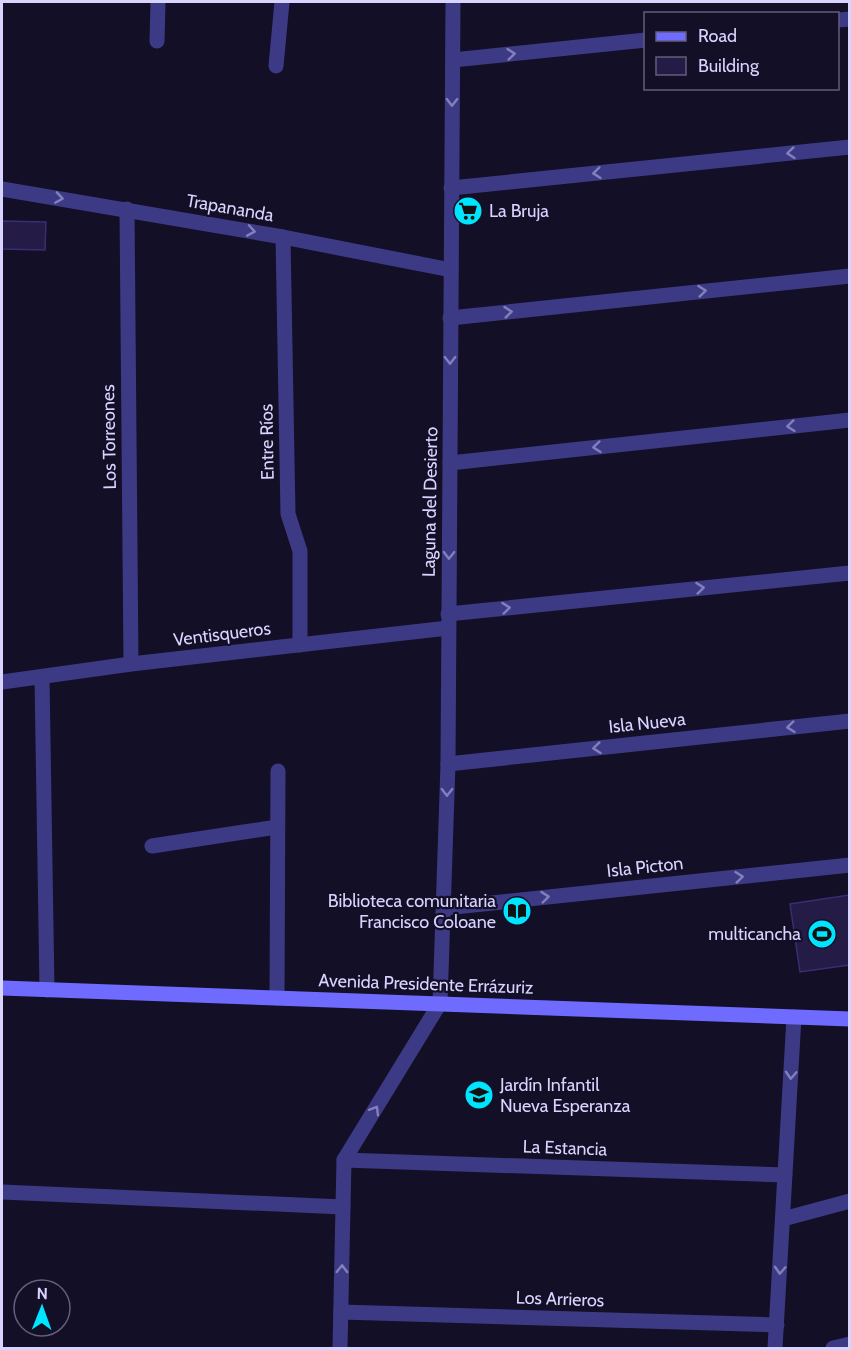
<svg xmlns="http://www.w3.org/2000/svg" width="851" height="1350" font-family="Cabin,sans-serif">
<rect width="100%" height="100%" fill="#130f26"/>
<!-- building -->
<g fill="#241b47" stroke="#3b2d73" stroke-width="1.5">
<path d="M2,221L46,222L45,250L2,249Z"/>
<path d="M849,895V965L800,972L790,904Z"/>
</g>
<g fill="none" stroke-linecap="round" stroke-linejoin="round">
<!-- street -->
<g stroke="#3d3a85" stroke-width="15">
<path d="M838,20L850,19"/>
<path d="M157,41L158,2"/>
<path d="M453,60L646,40"/>
<path d="M276,66L282,2"/>
<path d="M451,188L850,147"/>
<path d="M2,189L283,237L451,270"/>
<path d="M127,209L131,664"/>
<path d="M283,237L288,514L300,551V645"/>
<path d="M450,318L850,276"/>
<path d="M450,463L850,420"/>
<path d="M448,614L850,573"/>
<path d="M42,677L47,990"/>
<path d="M2,682L131,664L448,628"/>
<path d="M448,764L850,721"/>
<path d="M152,846L277,827"/>
<path d="M445,908L850,865"/>
<path d="M277,998L278,771"/>
<path d="M344,1160L785,1175"/>
<path d="M2,1192L343,1207"/>
<path d="M783,1219L850,1201"/>
<path d="M341,1312L777,1325"/>
<path d="M340,1348L344,1160L440,1003L448,764L453,2"/>
<path d="M775,1348L794,1017"/>
<path d="M833,1348L850,1344"/>
</g>
<!-- secondary -->
<path stroke="#6f6bff" stroke-width="15" d="M2,988L850,1019"/>
</g>
<!-- one-way arrows -->
<defs><path id="oneway-chevron" d="M-2-3.5L2.5 0L-2 3.5" fill="none" stroke-width="1.6" stroke-linecap="round" stroke-linejoin="round" transform="scale(1.5)"/></defs>
<g stroke="#837fbc">
<use href="#oneway-chevron" transform="translate(511 54) rotate(-6)"/>
<use href="#oneway-chevron" transform="translate(452 102) rotate(91)"/>
<use href="#oneway-chevron" transform="translate(791 153) rotate(174)"/>
<use href="#oneway-chevron" transform="translate(597 173) rotate(174)"/>
<use href="#oneway-chevron" transform="translate(59 198) rotate(9)"/>
<use href="#oneway-chevron" transform="translate(251 231) rotate(10)"/>
<use href="#oneway-chevron" transform="translate(702 291) rotate(-6)"/>
<use href="#oneway-chevron" transform="translate(508 312) rotate(-6)"/>
<use href="#oneway-chevron" transform="translate(450 360) rotate(90)"/>
<use href="#oneway-chevron" transform="translate(791 426) rotate(174)"/>
<use href="#oneway-chevron" transform="translate(597 447) rotate(174)"/>
<use href="#oneway-chevron" transform="translate(449 555) rotate(91)"/>
<use href="#oneway-chevron" transform="translate(700 588) rotate(-6)"/>
<use href="#oneway-chevron" transform="translate(506 608) rotate(-6)"/>
<use href="#oneway-chevron" transform="translate(791 727) rotate(174)"/>
<use href="#oneway-chevron" transform="translate(597 748) rotate(174)"/>
<use href="#oneway-chevron" transform="translate(447 792) rotate(91)"/>
<use href="#oneway-chevron" transform="translate(739 877) rotate(-6)"/>
<use href="#oneway-chevron" transform="translate(545 897) rotate(-6)"/>
<use href="#oneway-chevron" transform="translate(791 1075) rotate(93)"/>
<use href="#oneway-chevron" transform="translate(375 1110) rotate(-59)"/>
<use href="#oneway-chevron" transform="translate(342 1269) rotate(-89)"/>
<use href="#oneway-chevron" transform="translate(780 1270) rotate(93)"/>
</g>
<!-- icons -->
<defs>
<g id="supermarket-disc" transform="scale(1.5)"><circle r="9.5" fill="#00e5ff" stroke="#130f26"/><path d="M-6-5.5h2.5l.6 2H6L4.5 2H-2.5L-4.4-4H-6ZM-1.5 3.2a1.3 1.3 0 1 0 .1 0ZM3 3.2a1.3 1.3 0 1 0 .1 0Z" fill="#111"/></g>
<g id="library-disc" transform="scale(1.5)"><circle r="9.5" fill="#00e5ff" stroke="#130f26"/><path d="M-6-4Q-3-5.5-.7-3.5V5Q-3 3-6 4ZM6-4Q3-5.5 .7-3.5V5Q3 3 6 4Z" fill="#111"/></g>
<g id="stadium-disc" transform="scale(1.5)"><circle r="9.5" fill="#00e5ff" stroke="#130f26"/><path d="M0-5a6.5 5 0 1 0 0 10a6.5 5 0 1 0 0-10ZM-3.5-1.8h7v3.6h-7Z" fill="#111"/></g>
<g id="school-disc" transform="scale(1.5)"><circle r="9.5" fill="#00e5ff" stroke="#130f26"/><path d="M0-5L7-2L0 1L-7-2ZM-4 1L0 2.5L4 1V4Q0 6-4 4Z" fill="#111"/></g>
</defs>
<g fill-rule="evenodd">
<use href="#supermarket-disc" x="468" y="211"/>
<use href="#library-disc" x="517" y="911"/>
<use href="#stadium-disc" x="822" y="934"/>
<use href="#school-disc" x="479" y="1095"/>
</g>
<g text-anchor="middle" dominant-baseline="central" stroke-width="4.5" stroke-linejoin="round" paint-order="stroke">
<!-- street labels -->
<g font-size="18" fill="#d9d4ff" stroke="#130f26">
<text transform="translate(230 208) rotate(10)">Trapananda</text>
<text transform="translate(109 437) rotate(-91)">Los Torreones</text>
<text transform="translate(267 442) rotate(-91)">Entre Ríos</text>
<text transform="translate(430 502) rotate(-89)">Laguna del Desierto</text>
<text transform="translate(222 634) rotate(-7)">Ventisqueros</text>
<text transform="translate(647 723) rotate(-6)">Isla Nueva</text>
<text transform="translate(645 867) rotate(-6)">Isla Picton</text>
<text transform="translate(426 984) rotate(2)">Avenida Presidente Errázuriz</text>
<text transform="translate(565 1148) rotate(2)">La Estancia</text>
<text transform="translate(560 1299) rotate(2)">Los Arrieros</text>
</g>
<!-- poi labels -->
<g font-size="18" fill="#d9d4ff" stroke="#130f26" text-anchor="start">
<text x="489" y="211">La Bruja</text>
<text x="496" y="901" text-anchor="end">Biblioteca comunitaria<tspan x="496" dy="21">Francisco Coloane</tspan></text>
<text x="801" y="934" text-anchor="end">multicancha</text>
<text x="500" y="1085">Jardín Infantil<tspan x="500" dy="21">Nueva Esperanza</tspan></text>
</g>
</g>
<!-- border -->
<rect width="851" height="1350" fill="none" stroke="#d9d4ff" stroke-width="6"/>
<!-- legend -->
<rect x="644" y="12" width="195" height="78" fill="#130f26" stroke="#625e7d" stroke-width="1.5"/>
<rect x="656" y="32" width="30" height="9" fill="#6f6bff" stroke="#625e7d" stroke-width="1.5"/>
<text x="698" y="42" font-size="18" fill="#d9d4ff">Road</text>
<rect x="656" y="57" width="30" height="18" fill="#241b47" stroke="#625e7d" stroke-width="1.5"/>
<text x="698" y="72" font-size="18" fill="#d9d4ff">Building</text>
<!-- north arrow -->
<g transform="translate(42 1308) rotate(1)"><circle r="28" fill="#130f26" stroke="#625e7d" stroke-width="1.5"/>
<path d="M0-4.5L10 22L0 15L-10 22Z" fill="#00e5ff"/>
<text y="-9" font-size="16" font-weight="bold" text-anchor="middle" fill="#d9d4ff">N</text>
</g>
</svg>
